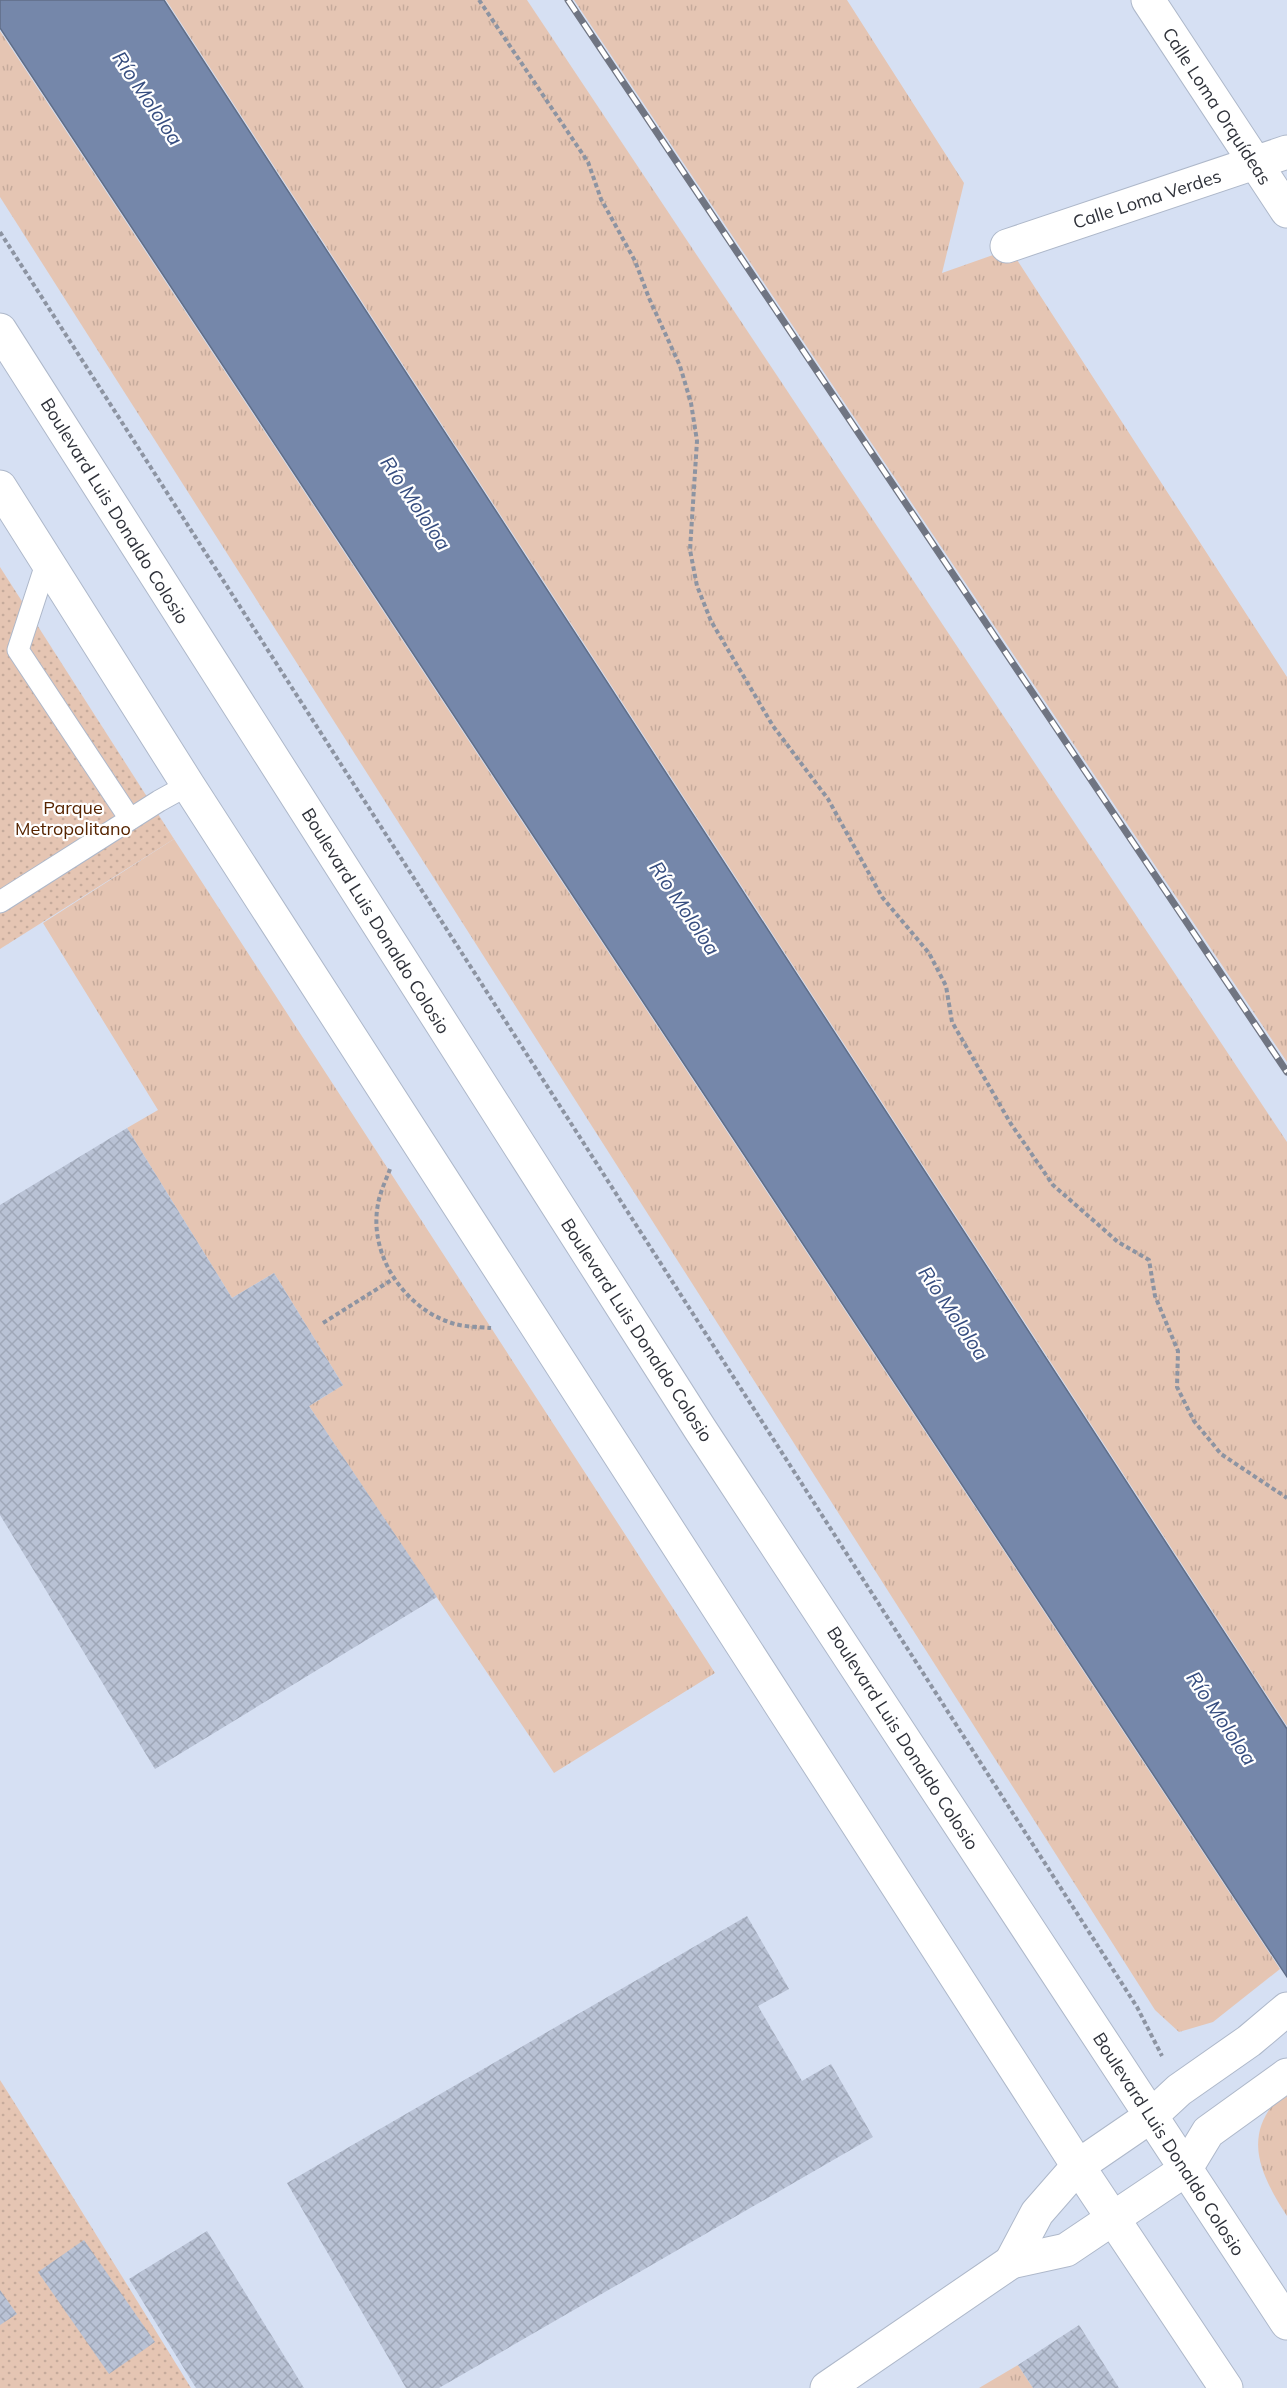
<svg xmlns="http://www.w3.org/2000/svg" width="1287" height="2388" font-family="Mulish,sans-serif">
<defs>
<pattern id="grass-tufts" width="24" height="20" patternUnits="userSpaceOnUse" patternTransform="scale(1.5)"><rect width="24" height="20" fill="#e5c5b3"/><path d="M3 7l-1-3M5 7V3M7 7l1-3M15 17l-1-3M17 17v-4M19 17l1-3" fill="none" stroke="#c5aa9b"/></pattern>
<pattern id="park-dots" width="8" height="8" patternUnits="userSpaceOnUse" patternTransform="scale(1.5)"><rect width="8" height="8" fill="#e5c5b3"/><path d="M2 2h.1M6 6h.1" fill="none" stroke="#c5aa9b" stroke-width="1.8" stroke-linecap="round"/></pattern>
<pattern id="building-cross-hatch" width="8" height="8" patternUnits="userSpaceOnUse" patternTransform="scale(1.5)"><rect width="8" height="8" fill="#b9c2d5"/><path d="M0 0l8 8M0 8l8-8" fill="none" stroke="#9fa7b8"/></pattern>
</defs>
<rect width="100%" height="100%" fill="#d6e0f3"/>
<!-- grass -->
<g fill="url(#grass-tufts)">
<path d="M166,0H527L1287,1142V1726Z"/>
<path d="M574,0H847L964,183L942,273L1010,249L1287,677V1062Z"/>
<path d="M0,31L1280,1969L1213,2022L1179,2032L1155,2010L0,197Z"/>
<path d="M174,839L715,1673L554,1773L309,1406L343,1385L274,1273L232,1298L127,1128L158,1110L43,923Z"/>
<path d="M1287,2090V2216C1258,2171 1240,2131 1287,2090Z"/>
<path d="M1018,2365L1033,2388H979Z"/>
</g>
<!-- park -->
<g fill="url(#park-dots)">
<path d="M0,567L174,839L0,949Z"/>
<path d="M0,2080L19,2110L191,2388H0Z"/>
</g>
<!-- water -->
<path fill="#7587aa" stroke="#606e88" stroke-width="1.5" d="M0,0H164L1287,1729V1977L0,28Z"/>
<!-- building -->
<g fill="url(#building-cross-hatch)">
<path d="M127,1128L232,1298L274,1273L343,1385L309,1406L437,1597L155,1769L0,1515V1205Z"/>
<path d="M747,1916L789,1989L758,2006L802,2081L831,2064L873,2137L439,2388H406L287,2183Z"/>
<path d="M207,2231L304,2388H196L129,2279Z"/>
<path d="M84,2240L155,2342L109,2374L38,2272Z"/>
<path d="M0,2290L17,2314L0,2325Z"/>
<path d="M1079,2325L1119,2388H1033L1018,2365Z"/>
</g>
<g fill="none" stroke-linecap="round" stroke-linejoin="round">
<!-- service casing -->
<g stroke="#aeb8ca" stroke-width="23">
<g id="service">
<path d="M47,561L18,650L130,819"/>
<path d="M0,902L159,801L188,785"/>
</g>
</g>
<!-- minor casing -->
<g stroke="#aeb8ca" stroke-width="35">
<g id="minor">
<path d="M1148,0L1287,211"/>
<path d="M1007,246L1287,152"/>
</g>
</g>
<!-- tertiary casing -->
<g stroke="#aeb8ca" stroke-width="35">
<g id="tertiary">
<path d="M1011,2262L1037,2213L1078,2166L1151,2116L1179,2090L1249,2041L1287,2009"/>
<path d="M1011,2262L1066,2250L1185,2170L1208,2132L1287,2075"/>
</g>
</g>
<!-- secondary casing -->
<g stroke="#aeb8ca" stroke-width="35">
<path id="secondary" d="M827,2388L1011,2262"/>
</g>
<!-- primary casing -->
<g stroke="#aeb8ca" stroke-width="35">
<g id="primary">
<path d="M0,330L700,1429L1287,2323"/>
<path d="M0,487L188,785L1078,2166L1226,2388"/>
</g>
</g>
<!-- path -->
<g stroke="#8d94a2" stroke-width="4" stroke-dasharray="4.5 3" stroke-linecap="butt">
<path d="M479,0L588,162L601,199L635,261L649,298L680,366L691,403L697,441L690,550L697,586L711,621L773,726L828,799L882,897L929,953L946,986L952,1022L1011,1124L1053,1185L1118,1242L1149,1260L1155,1296L1178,1351L1177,1387L1194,1421L1221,1454L1287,1498"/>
<path d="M0,232L1137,2007L1162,2056"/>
<path d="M390,1169C386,1180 380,1192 378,1204C368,1255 405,1310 455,1324C466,1327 480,1327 491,1328"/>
<path d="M323,1323L393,1279"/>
</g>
<!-- service -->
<use href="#service" stroke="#fff" stroke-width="21"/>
<!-- minor -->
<use href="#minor" stroke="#fff" stroke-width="33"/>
<!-- tertiary -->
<use href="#tertiary" stroke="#fff" stroke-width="33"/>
<!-- secondary -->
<use href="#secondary" stroke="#fff" stroke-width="33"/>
<!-- primary -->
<use href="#primary" stroke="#fff" stroke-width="33"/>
<!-- rail casing -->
<g stroke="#707582" stroke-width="7">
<path id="rail" d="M568,0L1287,1072"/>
</g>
<!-- rail -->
<use href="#rail" stroke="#fff" stroke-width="4.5" stroke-dasharray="14" stroke-linecap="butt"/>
</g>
<g text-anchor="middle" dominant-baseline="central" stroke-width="4.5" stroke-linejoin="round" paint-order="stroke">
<!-- street labels -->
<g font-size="18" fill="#2f323a" stroke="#fff">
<text transform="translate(1217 106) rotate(57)">Calle Loma Orquídeas</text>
<text transform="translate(1147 199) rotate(-18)">Calle Loma Verdes</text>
<text transform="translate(115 511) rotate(58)">Boulevard Luis Donaldo Colosio</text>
<text transform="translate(376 921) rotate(58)">Boulevard Luis Donaldo Colosio</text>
<text transform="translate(637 1330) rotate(57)">Boulevard Luis Donaldo Colosio</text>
<text transform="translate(903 1738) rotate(57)">Boulevard Luis Donaldo Colosio</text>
<text transform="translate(1169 2144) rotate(57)">Boulevard Luis Donaldo Colosio</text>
</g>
<!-- park labels -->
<g font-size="18" fill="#562400" stroke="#fff">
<text x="73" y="807">Parque<tspan x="73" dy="21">Metropolitano</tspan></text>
</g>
<!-- water labels -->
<g font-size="20" font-style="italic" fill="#374e80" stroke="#fff">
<text transform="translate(148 98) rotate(56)">Río Mololoa</text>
<text transform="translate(416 503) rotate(56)">Río Mololoa</text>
<text transform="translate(685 908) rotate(56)">Río Mololoa</text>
<text transform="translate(954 1313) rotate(56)">Río Mololoa</text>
<text transform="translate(1222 1718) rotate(56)">Río Mololoa</text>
</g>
</g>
</svg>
